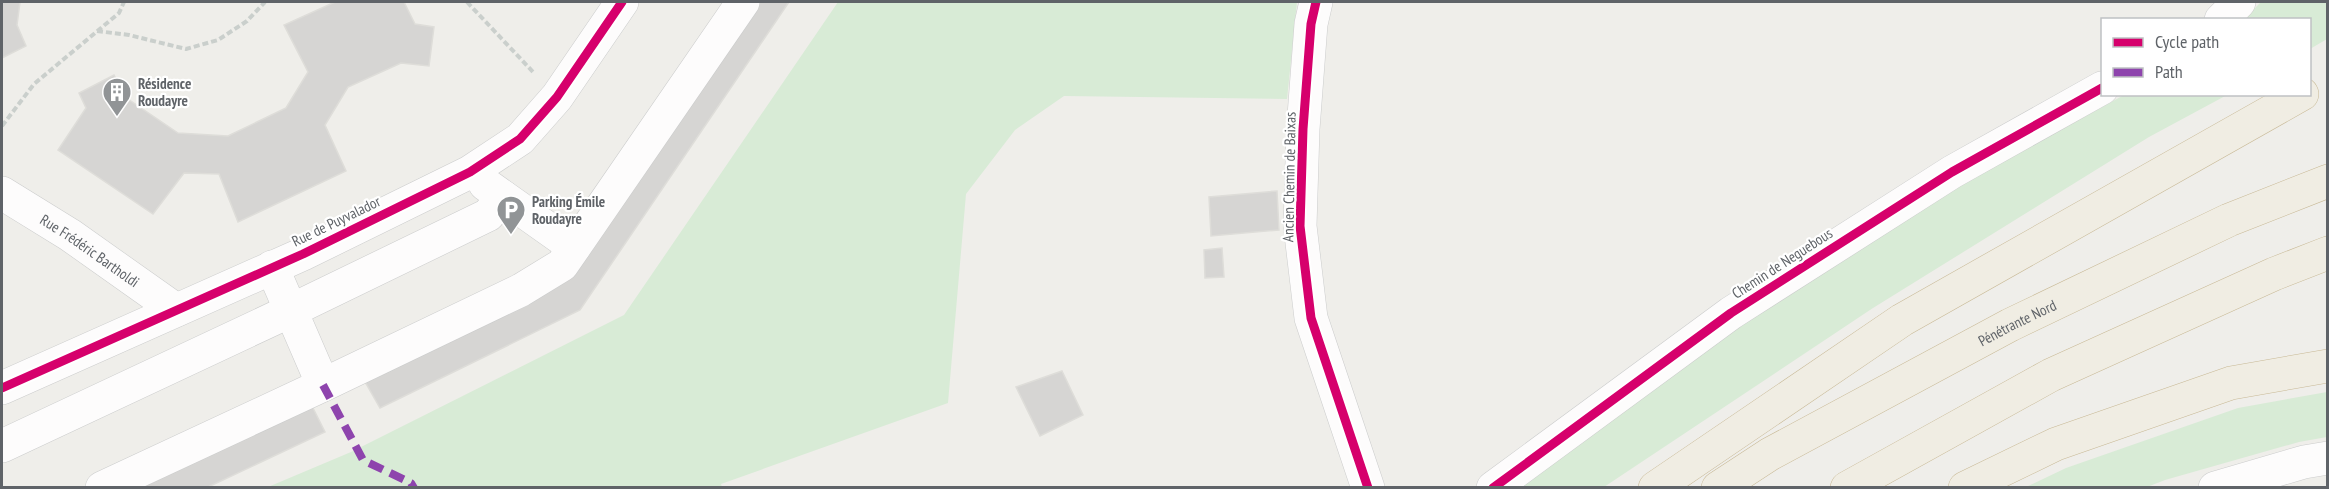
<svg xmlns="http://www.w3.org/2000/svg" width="2329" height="489" font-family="'PT Sans Narrow',sans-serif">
<rect width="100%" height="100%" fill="#efeeea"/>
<!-- green -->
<g fill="#d8ebd6">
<path d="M838,2H1297L1287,99L1064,96L1015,130L966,194L948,403L721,484L722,487H268L351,452L624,315Z"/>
<path d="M2261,2H2327V39L2310,49V20H2243Z"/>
<path d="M2124,95H2227L2149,137L1873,308L1604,487L1519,488L1739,326L1959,186Z"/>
<path d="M2327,392V437L2299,442L2165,480L2147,487H2026L2066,468L2238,408Z"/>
</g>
<!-- building -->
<g fill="#d6d5d3" stroke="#deddd9" stroke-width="1.5">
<path d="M2,2H20L17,25L26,46L2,58Z"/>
<path d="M335,2H404L415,24L434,27L429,66L401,63L348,87L325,125L346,171L238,222L219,174L184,173L153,214L58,150L86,108L79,93L114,75L125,97L178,133L228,136L286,108L308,72L284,25Z"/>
<path d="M755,2H789L580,310L380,408L364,380L563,283Z"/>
<path d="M1277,191L1279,230L1211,236L1209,197Z"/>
<path d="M1222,248L1224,277L1205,278L1204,250Z"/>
<path d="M1062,371L1083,415L1040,436L1016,387Z"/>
<path d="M312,406L325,432L206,488H140Z"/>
</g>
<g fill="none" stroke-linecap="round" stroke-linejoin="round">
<!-- minor casing -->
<g stroke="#cbcccc" stroke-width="34">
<g id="minor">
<path d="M1316,2L1311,24L1303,129L1300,226L1311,318L1368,488"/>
<path d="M2221,20L2239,2"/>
<path d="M485,184L574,247"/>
<path id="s1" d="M2,193L70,235L176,310"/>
<path d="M272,267L323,385"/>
<path d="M2,388L303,254L470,172L520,139L557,97L622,2"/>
<path d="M2,446L290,311L488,215L503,197"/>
<path d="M102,488L323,385L521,290L562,265L743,2"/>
<path d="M1493,488L1731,313L1952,172L2102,88"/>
<path d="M2215,488L2304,462L2328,458"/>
</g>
</g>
<!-- highway casing -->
<g stroke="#c8b996" stroke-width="34">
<g id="highway">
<path d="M1655,488L1902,320L2302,94"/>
<path id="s2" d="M1718,488L1770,454L2010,325L2229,220L2328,181"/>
<path d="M1847,488L2051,375L2274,274L2328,253"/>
<path d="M1965,488L2056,444L2231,383L2328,366"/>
</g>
</g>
<!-- path -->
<g stroke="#cacfcc" stroke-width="4" stroke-dasharray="6 3" stroke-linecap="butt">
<path d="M467,2L534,73"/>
<path d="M97,31L129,35L186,49L218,40L247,21L265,2"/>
<path d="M2,126L34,84L119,13L124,2"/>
</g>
<!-- minor -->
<use href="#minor" stroke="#fdfcfc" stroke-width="33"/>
<!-- highway -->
<use href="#highway" stroke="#f0ede3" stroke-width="33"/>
<!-- quiet -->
<path stroke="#8e44ad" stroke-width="8" stroke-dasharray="15 8" stroke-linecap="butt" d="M323,385L363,460L411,483L414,488"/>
<!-- cycleway casing -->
<g stroke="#fff" stroke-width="13">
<g id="cycleway">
<path d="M1316,2L1311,24L1303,129L1300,226L1311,318L1368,488"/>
<path d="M2,388L303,254L470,172L520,139L557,97L622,2"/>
<path d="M1493,488L1731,313L1952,172L2102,88"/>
</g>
</g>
<!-- cycleway -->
<use href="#cycleway" stroke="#d6006c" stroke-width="9"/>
</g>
<!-- icons -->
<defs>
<g id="building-pin" transform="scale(1.5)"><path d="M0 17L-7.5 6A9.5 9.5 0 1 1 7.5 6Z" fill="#919496" stroke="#fff"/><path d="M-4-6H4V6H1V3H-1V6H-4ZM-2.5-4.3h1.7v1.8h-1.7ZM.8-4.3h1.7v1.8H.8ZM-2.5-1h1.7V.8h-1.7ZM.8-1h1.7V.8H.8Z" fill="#fff"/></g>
<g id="parking-pin" transform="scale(1.5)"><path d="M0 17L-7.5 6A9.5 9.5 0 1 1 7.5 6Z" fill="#919496" stroke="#fff"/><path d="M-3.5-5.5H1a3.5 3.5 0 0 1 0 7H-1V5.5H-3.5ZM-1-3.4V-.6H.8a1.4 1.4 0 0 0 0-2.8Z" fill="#fff"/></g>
</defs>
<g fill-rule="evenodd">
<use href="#building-pin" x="117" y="92"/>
<use href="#parking-pin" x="511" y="210"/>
</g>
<g text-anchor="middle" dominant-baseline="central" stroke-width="4.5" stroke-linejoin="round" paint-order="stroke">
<!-- poi labels -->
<g font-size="15" font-weight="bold" fill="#5f6368" stroke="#fff" text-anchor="start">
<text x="138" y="83">Résidence<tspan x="138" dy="17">Roudayre</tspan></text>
<text x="532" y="201">Parking Émile<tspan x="532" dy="17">Roudayre</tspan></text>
</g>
<!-- street labels -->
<g font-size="15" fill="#5f6368" stroke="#fff">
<text transform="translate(1289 177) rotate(-89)">Ancien Chemin de Baixas</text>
<text transform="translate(336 221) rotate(-26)">Rue de Puyvalador</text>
<text stroke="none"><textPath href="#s1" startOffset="105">Rue Frédéric Bartholdi</textPath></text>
<text transform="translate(1782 263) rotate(-33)">Chemin de Neguebous</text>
<text stroke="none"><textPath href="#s2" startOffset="342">Pénétrante Nord</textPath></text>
</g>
</g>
<!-- border -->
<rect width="2329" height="489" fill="none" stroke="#5f6368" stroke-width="6"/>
<!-- legend -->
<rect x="2101" y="18" width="210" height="78" fill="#ffffff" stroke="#bfc1c3" stroke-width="1.5"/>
<rect x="2113" y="38" width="30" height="9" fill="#d6006c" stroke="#bfc1c3" stroke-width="1.5"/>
<text x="2155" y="48" font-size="18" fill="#5f6368">Cycle path</text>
<rect x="2113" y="68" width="30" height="9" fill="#8e44ad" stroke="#bfc1c3" stroke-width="1.5"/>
<text x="2155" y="78" font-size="18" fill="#5f6368">Path</text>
</svg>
